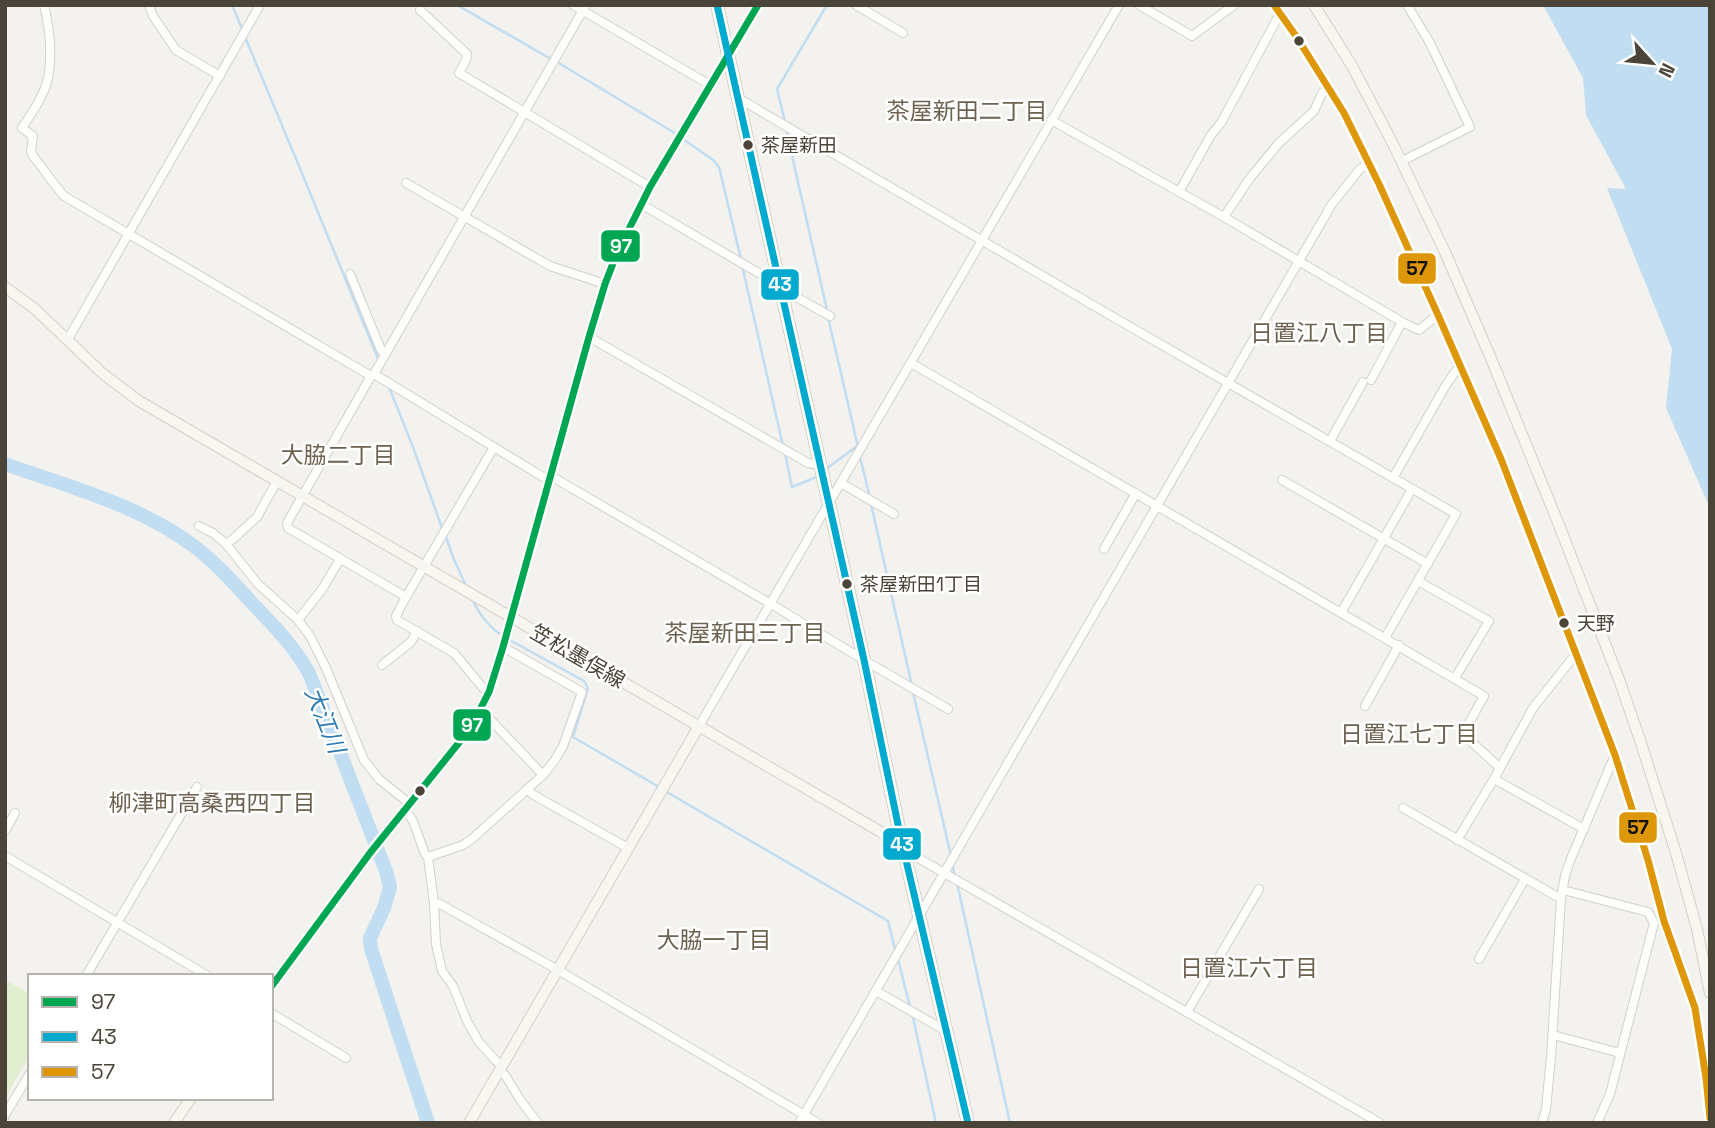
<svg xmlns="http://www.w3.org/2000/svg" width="1715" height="1128" font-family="'Space Grotesk','Noto Sans JP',sans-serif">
<rect width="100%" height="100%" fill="#f4f2ee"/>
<!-- green -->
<path fill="#e1eecf" d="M5,980L30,994V1055L5,1098Z"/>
<!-- water -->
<path fill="#c0ddf1" d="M1543,5H1710V508L1666,408L1672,349L1607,188L1626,189L1586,115L1583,78Z"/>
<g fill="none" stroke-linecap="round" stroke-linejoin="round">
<!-- stream -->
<g stroke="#c0ddf1" stroke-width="2.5">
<path d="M232,5L243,31"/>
<path d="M457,5L551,59"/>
<path d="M245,37L299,166L379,361"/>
<path d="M557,62L678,135"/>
<path d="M785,122L777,89L827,5"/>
<path d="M786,129L827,310"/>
<path d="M683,139L713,160L719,167L741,259"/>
<path d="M742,265L783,446"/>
<path d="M828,317L858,447"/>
<path d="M389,387L413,447L442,528"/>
<path d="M785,453L792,487L814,478L818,475"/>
<path d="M860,457L870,498"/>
<path d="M826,469L857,446"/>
<path d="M871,504L912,686"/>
<path d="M445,534L453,557L466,586"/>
<path d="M472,598C479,614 488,627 503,636"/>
<path d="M508,639L584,681L588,688L573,737L659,787"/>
<path d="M913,692L951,856"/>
<path d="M665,791L888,921L895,949"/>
<path d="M952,863L955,877"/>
<path d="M957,883L1010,1123"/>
<path d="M898,959L910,1007"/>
<path d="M912,1013L936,1123"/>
</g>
<!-- river -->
<path stroke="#c0ddf1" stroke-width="14" d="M5,464C69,487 140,505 195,547C216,563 234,583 252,603C274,626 293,645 309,673L386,871L390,887L384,908L370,938L371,949L428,1123"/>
<!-- street casing -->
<g stroke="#d2d0cb" stroke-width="10">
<g id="street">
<path d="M44,5C49,26 52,51 49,72C47,92 33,111 22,128L33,136L31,151L33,156C44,169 53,184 64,196L371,376"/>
<path d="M149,5L153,16L176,50L220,76"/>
<path d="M573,5L710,85"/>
<path d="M856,5L903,33"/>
<path d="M1139,5L1192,36L1234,5"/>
<path d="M1274,5L1296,36L1344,113L1379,184L1438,315L1501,459L1615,755L1648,860L1664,921L1695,1008L1706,1078L1710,1118"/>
<path d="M420,10L467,54L466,60L459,73L650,187"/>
<path d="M728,56L758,5"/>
<path d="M738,98L1108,314L1456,514L1385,638"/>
<path d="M1051,120L1224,217L1402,322L1419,330L1438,315"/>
<path d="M1406,159L1470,127L1430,43L1407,5"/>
<path d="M406,183L550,266L605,284"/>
<path d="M1179,192L1211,135L1221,123L1277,19L1282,14"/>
<path d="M641,204L779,285"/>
<path d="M1224,217L1250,178L1279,143L1314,111L1322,93L1329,88"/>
<path d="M350,274L381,350L385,353"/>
<path d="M780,288L830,316"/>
<path d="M589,337L808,463L820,465"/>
<path d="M68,339L260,5"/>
<path d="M911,363L1484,696L1463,734L1500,768"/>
<path d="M374,374L543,477L556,479L771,604L864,660L948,709"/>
<path d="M1371,380L1402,322"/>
<path d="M1330,441L1363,382"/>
<path d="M1393,478L1446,385L1460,365"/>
<path d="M1282,480L1428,564"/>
<path d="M841,483L894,514"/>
<path d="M199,526L213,533L226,544L258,584L298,620L310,636L326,668L364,760L379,779L410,804"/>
<path d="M226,544L233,539L257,517L277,481"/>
<path d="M1104,549L1136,493"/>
<path d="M1418,581L1489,621L1455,678"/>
<path d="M406,597L494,447"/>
<path d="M1341,613L1412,489"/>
<path d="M298,620L323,588L340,559"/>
<path d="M382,665L411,642L417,631"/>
<path d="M489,692L484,689L454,653L397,620L396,616L406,597L288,528L287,523L371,376L374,374L586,5"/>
<path d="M1365,706L1399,645"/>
<path d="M480,712L487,716L543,775"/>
<path d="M699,726L1119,5"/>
<path d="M1494,779L1584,829"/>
<path d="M527,789L532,794L628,848"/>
<path d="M1403,808L1556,896L1561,898"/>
<path d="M405,809L413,821L425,854L428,857L434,903L436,944L442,971L453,986L467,1021L479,1042L496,1061L502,1065"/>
<path d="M5,831L15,813"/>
<path d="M1457,840L1494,779L1533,708L1575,655"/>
<path d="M904,850L1380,1123"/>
<path d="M5,856L208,976"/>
<path d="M428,857L463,845L473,838L543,775L555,760L563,746L582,692L503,647"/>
<path d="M1563,890L1648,912L1654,923L1610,1094L1597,1123"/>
<path d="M434,903L440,904L558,970L818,1123"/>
<path d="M1479,959L1525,879"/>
<path d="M86,976L197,787"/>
<path d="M876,991L946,1031"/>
<path d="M1187,1012L1259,889"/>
<path d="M271,1013L346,1058"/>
<path d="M1553,1035L1620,1053"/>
<path d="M499,1071L505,1075L521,1101L538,1123"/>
<path d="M5,1115L30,1073"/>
<path d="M5,1122L6,1123"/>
<path d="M799,1123L1332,204L1359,170L1368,163"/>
<path d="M1542,1123L1546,1109L1551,1057L1561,898L1565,876L1570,861L1615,755"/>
</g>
</g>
<!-- secondary casing -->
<g stroke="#d3cfc5" stroke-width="12">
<g id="secondary">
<path d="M1314,5L1352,66L1392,142L1445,252L1490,356L1559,525L1620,682L1640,740L1676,853L1697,929L1710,993"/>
<path d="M5,287L35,309L102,373L139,401L881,832L892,838L901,839"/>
<path d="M271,987L370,853L470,729L489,692L503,647L589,337L605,284L617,253L650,187L728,56"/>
<path d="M174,1123L191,1098"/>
<path d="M469,1123L699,726"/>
</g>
</g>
<!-- primary casing -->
<g stroke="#d6cebb" stroke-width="14">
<path id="primary" d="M717,5L864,660L901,839L968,1123"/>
</g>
<!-- street -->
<use href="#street" stroke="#fdfdfc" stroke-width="8"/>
<!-- secondary -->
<use href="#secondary" stroke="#f7f6f1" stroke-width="10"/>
<!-- primary -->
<use href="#primary" stroke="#f2efe6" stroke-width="12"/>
<!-- bus-1 casing -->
<g stroke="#fff" stroke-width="12">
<path id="bus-1" d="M271,987L370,853L470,729L489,692L503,647L589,337L605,284L617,253L650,187L758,5"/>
</g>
<!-- bus-2 casing -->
<g stroke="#fff" stroke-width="12">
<path id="bus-2" d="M717,5L864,660L901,839L968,1123"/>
</g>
<!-- bus-3 casing -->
<g stroke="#fff" stroke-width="12">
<path id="bus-3" d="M1274,5L1296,36L1344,113L1379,184L1438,315L1501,459L1615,755L1648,860L1664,921L1695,1008L1706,1078L1710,1118"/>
</g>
<!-- bus-1 -->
<use href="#bus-1" stroke="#00a651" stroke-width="7"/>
<!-- bus-2 -->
<use href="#bus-2" stroke="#00a9ce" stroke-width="7"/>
<!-- bus-3 -->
<use href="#bus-3" stroke="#dd9709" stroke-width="7"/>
</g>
<!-- markers -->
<g fill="#4b4439" stroke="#fff" stroke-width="2.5">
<circle cx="1299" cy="41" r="6"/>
<circle cx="748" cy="145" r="6"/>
<circle cx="847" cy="584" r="6"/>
<circle cx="1564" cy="623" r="6"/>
<circle cx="420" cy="791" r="6"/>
</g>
<g text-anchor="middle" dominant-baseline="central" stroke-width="5" stroke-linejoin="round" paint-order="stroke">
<!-- bus labels -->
<g font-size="19" fill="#4b4439" stroke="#fff" text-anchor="start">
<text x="761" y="145">茶屋新田</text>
<text x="860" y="584">茶屋新田1丁目</text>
<text x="1577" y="623">天野</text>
</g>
<!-- street labels -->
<g font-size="21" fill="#4b4439" stroke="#fff">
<text transform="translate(578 656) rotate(30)">笠松墨俣線</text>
</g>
<!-- neighbourhood labels -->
<g font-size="23" fill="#6e6250" stroke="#fff">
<text x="967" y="111">茶屋新田二丁目</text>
<text x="1319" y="333">日置江八丁目</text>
<text x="338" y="455">大脇二丁目</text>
<text x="745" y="633">茶屋新田三丁目</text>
<text x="1409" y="734">日置江七丁目</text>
<text x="212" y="803">柳津町高桑西四丁目</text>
<text x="714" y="940">大脇一丁目</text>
<text x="1249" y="968">日置江六丁目</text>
</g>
<!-- water labels -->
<g font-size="23" font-style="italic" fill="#2e7ab2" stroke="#fff">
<text transform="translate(325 720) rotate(68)">大江川</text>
</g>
</g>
<g stroke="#fff" stroke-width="2.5">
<rect x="600" y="229" width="41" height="34" rx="7" fill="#00a651"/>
<rect x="1397" y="252" width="40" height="33" rx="7" fill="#dd9709"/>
<rect x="760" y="268" width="40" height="33" rx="7" fill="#00a9ce"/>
<rect x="452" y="708" width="40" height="34" rx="7" fill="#00a651"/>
<rect x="1618" y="811" width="40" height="33" rx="7" fill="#dd9709"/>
<rect x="882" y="827" width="40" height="34" rx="7" fill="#00a9ce"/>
</g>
<g font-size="19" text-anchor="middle" font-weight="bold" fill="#fff">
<text x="621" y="253">97</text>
<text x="780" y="291">43</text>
<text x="472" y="732">97</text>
<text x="902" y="851">43</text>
</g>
<g font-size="19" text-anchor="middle" font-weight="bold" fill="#111">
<text x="1417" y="275">57</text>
<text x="1638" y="834">57</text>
</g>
<!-- border -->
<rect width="1715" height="1128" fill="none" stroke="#4b4439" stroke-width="14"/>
<!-- legend -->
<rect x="28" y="974" width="245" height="126" fill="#ffffff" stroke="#b7b4b0" stroke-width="2"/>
<rect x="42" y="997" width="35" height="10" fill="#00a651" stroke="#b7b4b0" stroke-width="2"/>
<text x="91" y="1009" font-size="21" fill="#4b4439">97</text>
<rect x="42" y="1032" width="35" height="10" fill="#00a9ce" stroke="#b7b4b0" stroke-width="2"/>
<text x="91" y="1044" font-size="21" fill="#4b4439">43</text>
<rect x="42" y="1067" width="35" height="10" fill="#dd9709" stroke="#b7b4b0" stroke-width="2"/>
<text x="91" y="1079" font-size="21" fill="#4b4439">57</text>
<!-- north arrow -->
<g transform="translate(1652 63) rotate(117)" stroke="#ffffff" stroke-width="5" paint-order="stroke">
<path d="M0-5L12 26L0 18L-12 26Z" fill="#4b4439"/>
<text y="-10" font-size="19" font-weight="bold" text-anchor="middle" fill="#4b4439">N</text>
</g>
</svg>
